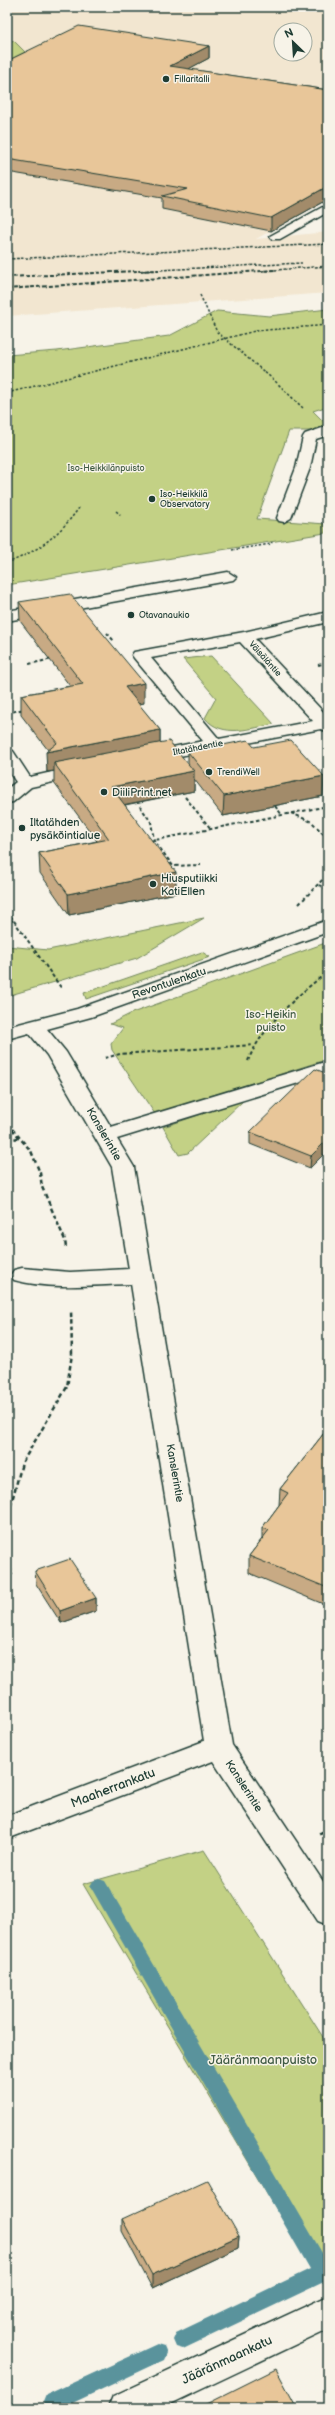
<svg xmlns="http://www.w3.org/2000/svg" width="335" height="2415" font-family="'Balsamiq Sans',sans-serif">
<rect width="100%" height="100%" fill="#f7f3e8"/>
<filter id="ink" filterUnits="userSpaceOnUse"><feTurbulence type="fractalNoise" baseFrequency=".025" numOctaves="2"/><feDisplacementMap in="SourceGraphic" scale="8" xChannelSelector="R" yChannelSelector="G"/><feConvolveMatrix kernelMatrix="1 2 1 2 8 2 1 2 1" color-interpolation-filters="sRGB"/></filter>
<g filter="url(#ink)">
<!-- built -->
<path fill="#f2e6d0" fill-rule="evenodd" d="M7,7H328V199L256,239L328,232V293L7,316ZM281,30H305V54H281Z"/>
<!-- green -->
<g fill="#c3d185" stroke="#71875c">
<path d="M7,40L14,41L25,52L7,61Z"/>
<path d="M328,309V406L313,411L327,425L318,431H289L257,519L326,524L325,533L7,585V355L57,351L169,336L217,311L269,316Z"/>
<path d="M211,656L274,724C252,728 222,739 205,718L216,698L183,659Z"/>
<path d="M204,918L137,958L7,996V946L48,950Z"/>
<path d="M328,942V1059L155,1114L112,1050L111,1044L123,1028L110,1024L132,1013Z"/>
<path d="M202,952L210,957L86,999L84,993Z"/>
<path d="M244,1100L188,1153L179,1155L163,1127Z"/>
<path d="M204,1850L328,2045V2266L314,2272L83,1884Z"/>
</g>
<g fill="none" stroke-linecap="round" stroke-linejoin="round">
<!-- stream -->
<g fill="#5a939c" fill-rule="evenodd">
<path d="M99,1879L105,1881L328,2263V2280L183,2349L176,2347L173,2340L176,2333L310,2269L93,1891L90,1886L93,1881Z"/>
<path d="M157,2344L164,2346L167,2353L164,2360L62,2408H45L43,2402L46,2395Z"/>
</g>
<!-- minor casing -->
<g stroke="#1f3d34" stroke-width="3">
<g id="minor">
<path d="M328,204V212L280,239H272L270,236Z"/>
<path d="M328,426V435L316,439L310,468L291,518L284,522L279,521L277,518L296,468L303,437L305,434Z"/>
<path d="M228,572L236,577L233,580L7,621V611Z"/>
<path d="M328,612V622L255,639L328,717V732L321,729L148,762L142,761L139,757L142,753L203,741L134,658L132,655L134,652L244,632ZM240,642L313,721L219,739L151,658Z"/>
<path d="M7,750L13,751L30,777L83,765L89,766L92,770L89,774L31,787L13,802L7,803V789L16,782L7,769Z"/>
<path d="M328,920V932L91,1017L47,1029L66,1052L111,1127L328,1061V1074L117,1139L134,1167L232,1745L328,1889V1925L318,1921L213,1761L7,1839V1816L204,1741L131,1284C93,1285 51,1290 14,1280L11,1275L14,1270L22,1268L70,1272L129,1269L112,1167L47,1055L29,1033L7,1039V1027L77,1009Z"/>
<path d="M328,2296V2329L162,2408H108L113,2396Z"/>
</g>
</g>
<!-- path-far3 -->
<g stroke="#1f3d34" stroke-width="1.5" stroke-dasharray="2.5 2" stroke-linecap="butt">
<path d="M200,295L217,332L275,381L304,409"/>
<path d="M7,393L255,331L328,325"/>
<path d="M171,500L175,504"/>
<path d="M116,511L121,515"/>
<path d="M232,550L271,544L272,542"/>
<path d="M7,563C39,551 59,535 79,508"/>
</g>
<!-- path-far2 -->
<g stroke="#1f3d34" stroke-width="2" stroke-dasharray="3.5 2.5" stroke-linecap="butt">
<path d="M107,633L114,641"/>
<path d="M29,664L52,659"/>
<path d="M318,665L328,663"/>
<path d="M7,713L24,709"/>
<path d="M185,797L211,829"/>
<path d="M140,806L151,822L154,840L173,866L201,865"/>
<path d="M275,806L282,815"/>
<path d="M291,813L312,822L328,839"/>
<path d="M150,841L328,806"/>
<path d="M319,885L328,890"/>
<path d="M299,904L328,874"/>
<path d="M7,911L62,989"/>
<path d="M7,925L13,920"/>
<path d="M105,1058L120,1054L254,1045"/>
<path d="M248,1061C261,1028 300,992 328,972"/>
</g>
<!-- path-far1 -->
<g stroke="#1f3d34" stroke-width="2.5" stroke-dasharray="4.5 3" stroke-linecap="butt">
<path d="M7,1123L31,1151L40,1173L42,1187L65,1240L66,1248"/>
<path d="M7,1140L19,1138"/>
<path d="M7,1520L22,1463L67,1387L72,1354L71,1309"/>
<path d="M7,1552L12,1575"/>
</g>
<!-- path -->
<path stroke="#1f3d34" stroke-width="3.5" stroke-dasharray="5.5 4" stroke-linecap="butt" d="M319,1834L328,1830"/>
<!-- minor -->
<use href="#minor" fill="#f7f3e8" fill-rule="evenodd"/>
<!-- rail-far1 -->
<g stroke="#1f3d34" stroke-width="1.5" stroke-dasharray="3 1.5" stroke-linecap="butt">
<path d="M7,259L328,244"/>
<path d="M138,271L302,263"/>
<path d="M261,271L328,266"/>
</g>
<!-- rail -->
<g stroke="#1f3d34" stroke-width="2" stroke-dasharray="4 2" stroke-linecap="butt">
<path d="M7,277L159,270"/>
<path d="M7,289L275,270"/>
</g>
</g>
<!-- wall -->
<g fill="#c8aa84" stroke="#1f3d34">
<path d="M131,7H175L131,9Z"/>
<path d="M209,46V58L188,69L328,90V199L271,231L162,209V198L7,172V61Z"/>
<path d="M19,602L144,703L138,704L160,730V742L188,764V752L254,747L323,796L223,816L194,779V791L125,805L176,893L69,915L40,873L39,853L97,841L54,783V771L47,772L48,750L21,715V695L70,686L20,621Z"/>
<path d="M328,1074V1150L310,1168L250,1144V1132Z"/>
<path d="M328,1428V1606L249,1573V1556L262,1539V1528L279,1505L280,1489Z"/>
<path d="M35,1571L96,1598V1611L61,1623L36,1584Z"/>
<path d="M122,2219L239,2236L238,2248L152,2288L122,2231Z"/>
</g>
<!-- shaded-wall -->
<g fill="#a28b6b" stroke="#1f3d34">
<path d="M209,46V58L170,79V66Z"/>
<path d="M328,186V199L271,231V218Z"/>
<path d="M144,683V703L125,706V687Z"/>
<path d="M160,730V749L54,763V771L47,772L46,752Z"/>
<path d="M194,771V791L112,807L111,787Z"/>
<path d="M324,776L323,796L223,816L224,796Z"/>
<path d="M176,872V893L69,915L68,894Z"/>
<path d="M328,1139V1150L310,1168L311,1156Z"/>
<path d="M96,1598V1611L61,1623L60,1611Z"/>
<path d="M7,2166L8,2178L7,2179Z"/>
<path d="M239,2236L238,2248L152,2288V2275Z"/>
</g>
<!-- building -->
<g fill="#e8c699" stroke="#1f3d34">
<path d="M79,26L209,46L170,66L328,90V186L271,218L162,196L188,189L7,159V61Z"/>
<path d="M70,594L144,683L125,687L160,730L46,752L57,743L21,695L83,684L19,602Z"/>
<path d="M248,740L254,747L291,740L324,776L224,796L188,752Z"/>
<path d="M169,741L194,771L111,787L176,872L68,894L39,853L109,839L54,763Z"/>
<path d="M315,1069L328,1074V1139L311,1156L250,1132Z"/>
<path d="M328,1428V1588L249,1556L269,1530L262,1528L288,1493L280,1489Z"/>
<path d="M70,1559L96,1598L60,1611L35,1571Z"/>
<path d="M207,2180L239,2236L152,2275L122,2219Z"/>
<path d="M276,2369L297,2408H198Z"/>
</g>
</g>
<!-- markers -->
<g fill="#1f3d34" stroke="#f7f3e8" stroke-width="1.5">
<circle cx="166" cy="79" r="4"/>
<circle cx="152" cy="499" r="4"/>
<circle cx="131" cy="615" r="4"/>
<circle cx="209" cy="772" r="4"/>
<circle cx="104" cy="792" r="4"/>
<circle cx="22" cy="828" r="4"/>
<circle cx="153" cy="884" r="4"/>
</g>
<g text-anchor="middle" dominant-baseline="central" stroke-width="3" stroke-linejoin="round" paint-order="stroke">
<!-- far-poi labels -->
<g font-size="9" fill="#1f3d34" stroke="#f7f3e8" text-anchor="start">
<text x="174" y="79">Fillaritalli</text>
<text x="160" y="494">Iso-Heikkilä<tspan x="160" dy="10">Observatory</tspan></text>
<text x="139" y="615">Otavanaukio</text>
<text x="217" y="772">TrendiWell</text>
</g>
<!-- far-park labels -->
<g font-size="9" fill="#405b44" stroke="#f7f3e8">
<text x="106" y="468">Iso-Heikkilänpuisto</text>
</g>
<!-- far-street labels -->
<g font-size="9" fill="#1f3d34" stroke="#f7f3e8">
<text transform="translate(265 659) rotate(48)">Väisäläntie</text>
<text transform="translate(198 748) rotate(-11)">Iltatähdentie</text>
</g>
<!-- poi labels -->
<g font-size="11" fill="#1f3d34" stroke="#f7f3e8" text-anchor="start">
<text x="112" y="792">DiiliPrint.net</text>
<text x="30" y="822">Iltatähden<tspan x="30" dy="13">pysäköintialue</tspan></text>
<text x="161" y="878">Hiusputiikki<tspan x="161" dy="13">KatiEllen</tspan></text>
</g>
<!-- street labels -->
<g font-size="11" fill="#1f3d34" stroke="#f7f3e8">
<text transform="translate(169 983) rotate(-19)">Revontulenkatu</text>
<text transform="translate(104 1134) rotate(60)">Kanslerintie</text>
<text transform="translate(175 1473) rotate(80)">Kanslerintie</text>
<text transform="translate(244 1786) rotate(57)">Kanslerintie</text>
</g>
<!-- park labels -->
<g font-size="11" fill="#405b44" stroke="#f7f3e8">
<text x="271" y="1014">Iso-Heikin<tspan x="271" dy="13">puisto</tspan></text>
</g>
<!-- near-street labels -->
<g font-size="13" fill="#1f3d34" stroke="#f7f3e8">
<text transform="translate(113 1788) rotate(-21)">Maaherrankatu</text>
<text transform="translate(227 2360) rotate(-25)">Jääränmaankatu</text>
</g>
<!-- near-park labels -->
<g font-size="13" fill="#405b44" stroke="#f7f3e8">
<text x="263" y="2060">Jääränmaanpuisto</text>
</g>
</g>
<!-- margin -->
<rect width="335" height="2415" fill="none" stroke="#f7f3e8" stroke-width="24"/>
<rect x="12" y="12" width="311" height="2391" fill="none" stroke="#1f3d34" stroke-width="1.5" filter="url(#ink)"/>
<!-- north arrow -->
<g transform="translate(293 42) rotate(335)"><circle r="19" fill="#f7f3e8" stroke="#a1aaa0"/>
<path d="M0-3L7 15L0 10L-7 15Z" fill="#1f3d34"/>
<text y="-6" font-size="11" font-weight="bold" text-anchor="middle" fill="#1f3d34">N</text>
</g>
</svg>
